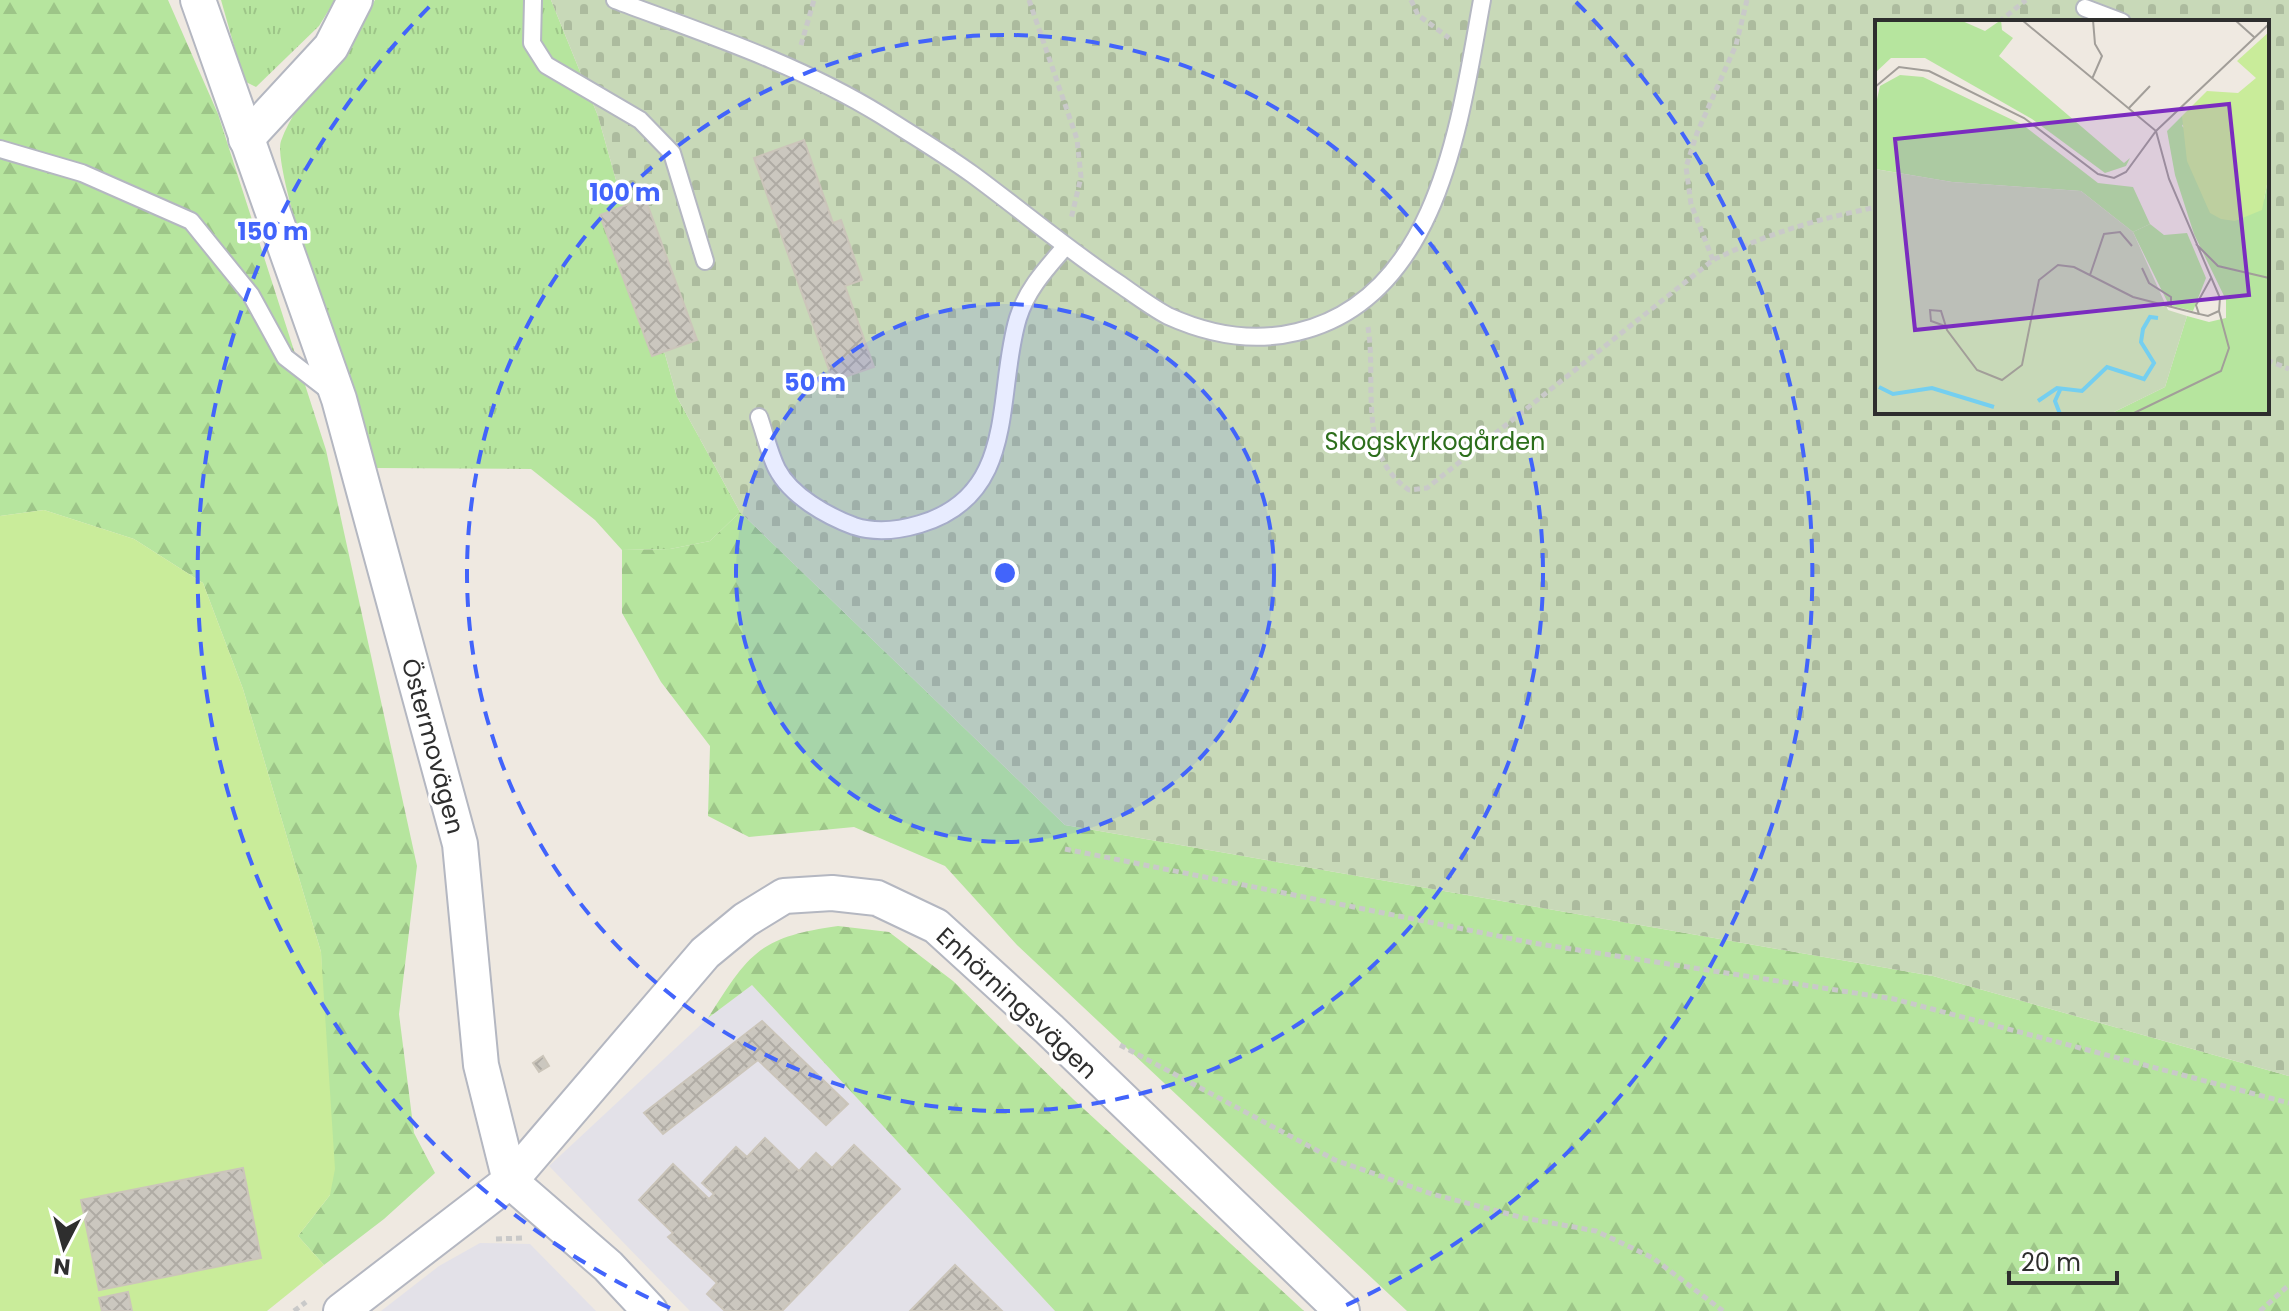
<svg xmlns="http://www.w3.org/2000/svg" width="2289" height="1311" font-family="Poppins,sans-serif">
<defs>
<pattern id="grass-tufts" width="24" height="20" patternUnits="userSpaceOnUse" patternTransform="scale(2)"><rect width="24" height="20" fill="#b6e59e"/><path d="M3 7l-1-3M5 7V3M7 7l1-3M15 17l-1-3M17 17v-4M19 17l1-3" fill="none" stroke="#9dc588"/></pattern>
<pattern id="forest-firs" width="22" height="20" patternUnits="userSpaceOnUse" patternTransform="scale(2)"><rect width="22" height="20" fill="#b6e59e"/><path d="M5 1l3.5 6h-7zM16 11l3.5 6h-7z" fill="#9dc588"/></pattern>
<pattern id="cemetery-stones" width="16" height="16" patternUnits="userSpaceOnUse" patternTransform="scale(2)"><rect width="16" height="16" fill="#c8d9b8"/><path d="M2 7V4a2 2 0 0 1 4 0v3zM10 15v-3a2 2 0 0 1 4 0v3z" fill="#acbb9e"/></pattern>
<pattern id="building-cross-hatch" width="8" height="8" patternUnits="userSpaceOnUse" patternTransform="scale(2)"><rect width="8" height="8" fill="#cbc7bf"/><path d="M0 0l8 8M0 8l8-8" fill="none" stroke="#afaba4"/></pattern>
</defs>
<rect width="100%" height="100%" fill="#efe9e1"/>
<!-- industrial -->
<g fill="#e3e1e8">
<path d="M752,985L1055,1311H690L549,1166L708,1018Z"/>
<path d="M480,1243L530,1244L596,1311H381L439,1266Z"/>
</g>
<!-- grass -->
<g fill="url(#grass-tufts)">
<path d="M221,0H335L319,26L256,87L244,81Z"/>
<path d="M375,0H551L598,116L677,397L740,512L710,541L670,549L622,550L595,520L531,469L375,468C360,421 270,171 281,141C298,94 349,48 375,0Z"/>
</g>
<!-- forest -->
<g fill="url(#forest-firs)">
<path d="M0,0H168L218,114L326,450L417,866L399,1014L414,1133L435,1173L384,1219L324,1265L298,1236L330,1195L321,952L243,689L203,583L134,539L44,510L0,516Z"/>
<path d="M740,512L1065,825L1933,976L2289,1076V1311H1407L1017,945L945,866L854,827L749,837L708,816L710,746L661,682L622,613V550L670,549L710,541Z"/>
<path d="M838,926L889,932L953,981L1073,1099L1304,1311H1055L752,985L708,1018C749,953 759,937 838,926Z"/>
</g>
<!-- cemetery -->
<path fill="url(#cemetery-stones)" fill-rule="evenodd" d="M551,0H2289V1076L1933,976L1065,825L740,512L677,397L598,116ZM1877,22H2267V412H1877Z"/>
<!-- pitch -->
<path fill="#c9ec9a" d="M44,510L134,539L203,583L243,689L321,952L335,1169L330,1195L298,1236L324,1265L267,1311H0V516Z"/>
<!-- building -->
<g fill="url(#building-cross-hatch)" stroke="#cbc5ba" stroke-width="2">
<path d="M804,140L833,223L841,220L862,280L845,286L874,367L833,381L754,158Z"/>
<path d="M645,198L697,340L652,356L600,215Z"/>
<path d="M762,1021L848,1104L826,1125L758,1060L663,1134L644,1113Z"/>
<path d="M543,1056L549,1066L539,1072L533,1063Z"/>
<path d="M765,1138L799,1171L816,1153L832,1168L854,1145L900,1189L782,1311H725L707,1294L717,1283L668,1237L673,1233L639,1200L673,1164L709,1199L714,1194L702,1183L736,1147L747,1157Z"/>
<path d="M243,1168L261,1258L99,1290L81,1200Z"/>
<path d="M955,1265L1002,1311H910Z"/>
<path d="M128,1292L132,1311H102L99,1298Z"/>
</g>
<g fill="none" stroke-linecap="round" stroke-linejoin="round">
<!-- service casing -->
<g stroke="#b4b7c1" stroke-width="20">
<g id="service">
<path d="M533,0L532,43L546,65L640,120L672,153L705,261"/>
<path d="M615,0C706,34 798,64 881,115C911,134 943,153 972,174C1021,210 1067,249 1118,283C1134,294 1151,307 1168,316C1210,335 1252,343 1297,332C1439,299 1460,120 1482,0"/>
<path d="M2085,8L2122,22"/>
<path d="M0,149L82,173L191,221L251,295L285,357L329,391"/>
<path d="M759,417C765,434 769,453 777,469C791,496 827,516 854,526C875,533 900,530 920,524C1019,495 995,394 1018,318C1027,289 1046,269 1065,247"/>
</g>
</g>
<!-- minor casing -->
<g stroke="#b4b7c1" stroke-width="38">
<g id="minor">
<path d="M198,0L339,399L460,844L481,1065L510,1181L608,1266L650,1311"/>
<path d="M246,139L331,47L355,0"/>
<path d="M341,1311L510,1181L705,953L745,920L784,896L832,893L877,898L936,926L1049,1029L1342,1311"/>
</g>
</g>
<!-- path -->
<g stroke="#c9c9c9" stroke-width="5" stroke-dasharray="6 4" stroke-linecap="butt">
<path d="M1029,0L1077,139L1081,177L1071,219"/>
<path d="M1411,0L1418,15L1449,38"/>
<path d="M1999,22L2026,0"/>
<path d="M801,45L814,0"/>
<path d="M1713,260L1691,204L1686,167L1697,133L1736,45L1747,0"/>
<path d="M1368,327C1377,382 1356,454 1409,490L1427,488L1713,260C1769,233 1817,219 1877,207"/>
<path d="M2267,360L2289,369"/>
<path d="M1065,849L1533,943L1894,999L2289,1103"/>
<path d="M1120,1045L1335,1160L1432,1194L1524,1218L1596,1231L1653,1258L1723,1311"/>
<path d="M496,1239L522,1238"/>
<path d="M294,1311L306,1302"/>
<path d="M2260,1311L2289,1285"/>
</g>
<!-- service -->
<use href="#service" stroke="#fff" stroke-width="16"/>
<!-- minor -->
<use href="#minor" stroke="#fff" stroke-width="34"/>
</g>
<!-- distance rings -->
<circle cx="1005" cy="573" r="269" fill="#4264fb" fill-opacity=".12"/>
<g fill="none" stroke="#4264fb" stroke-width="4" stroke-dasharray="14 10">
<circle cx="1005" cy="573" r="269"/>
<circle cx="1005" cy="573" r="538"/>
<path d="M670 1308A808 808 0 0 1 434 2M1576 2A808 808 0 0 1 1340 1308"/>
</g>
<g text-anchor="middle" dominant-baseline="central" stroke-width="7" stroke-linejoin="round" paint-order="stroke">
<!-- park labels -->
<g font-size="24" fill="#2c6e1b" stroke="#fff">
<text x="1435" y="441">Skogskyrkogården</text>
</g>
<!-- street labels -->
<g font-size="24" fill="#2e2e2e" stroke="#fff">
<text transform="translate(433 746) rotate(75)">Östermovägen</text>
<text transform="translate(1017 1003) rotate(43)">Enhörningsvägen</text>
</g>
</g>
<!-- overview -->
<g transform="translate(1875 20)">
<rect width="394" height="394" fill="#efe9e1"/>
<path d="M275,204L289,215L312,213L331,258L318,291L294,285L285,267L258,212Z" fill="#b6e59e"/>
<path d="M0,0H85L110,11L126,0L127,10L138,18L124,36L249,143L255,138L251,146L230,153L157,99L50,38H16L0,53ZM25,55L48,57L148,105L223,163L258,167L275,204L258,212L206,171L77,162L0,149V88L5,66ZM307,96L311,99L307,106L389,180L394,154V394H235L290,367L312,296L334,302L351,298V280L319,214L300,155L292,111Z" fill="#b6e59e"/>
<path d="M0,149L77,162L206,171L258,212L293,290L312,296L290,367L235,394H0Z" fill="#c8d9b8"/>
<path d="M394,12V154L387,190L360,201L346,199L335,193L312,141L307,96L332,71L363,73L381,58L362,41Z" fill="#c9ec9a"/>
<path fill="none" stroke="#75cff0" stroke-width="4" d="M4,367L18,374L57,368L119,387M185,370L180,381L185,394M163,381L182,368L207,371L232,347L269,359L279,343L266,322L268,309L275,297L283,298"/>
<path fill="none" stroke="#a29e99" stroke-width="2" d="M147,0L281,111L294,159L345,278L344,291L333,296L324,294L321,285L336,258M360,0L379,17M217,59L227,36L220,24L218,0M0,67L24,47L54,51L149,98L223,154L239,158L251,152L281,111L394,4M253,89L275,66M321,224L343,246L394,258M267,248L274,263L296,277V287M215,255L229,214L245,212L257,226M70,306L56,301L55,290L66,291L72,310L102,350L127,360L147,345L164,260L183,245L199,247L258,277L324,294M257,394L346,351L354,328L344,291"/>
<path fill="#7b2cbf" fill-opacity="0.15" stroke="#7b2cbf" stroke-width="4" d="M354,84L374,275L40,310L20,119Z"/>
<rect width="394" height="394" fill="none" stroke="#2e2e2e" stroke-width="4"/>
</g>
<circle cx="1005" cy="573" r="12" fill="#4264fb" stroke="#fff" stroke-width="4"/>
<g font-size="24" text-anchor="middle" font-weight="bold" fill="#4264fb" stroke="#fff" stroke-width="7" stroke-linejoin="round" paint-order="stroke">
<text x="625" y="201">100 m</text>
<text x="273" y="240">150 m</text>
<text x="815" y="391">50 m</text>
</g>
<!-- north arrow -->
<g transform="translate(64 1247) rotate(186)" stroke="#ffffff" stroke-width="6" paint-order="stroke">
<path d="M0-6L14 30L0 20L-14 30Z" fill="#2e2e2e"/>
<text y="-12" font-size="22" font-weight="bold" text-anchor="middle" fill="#2e2e2e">N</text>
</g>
<!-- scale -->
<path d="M2009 1271v12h108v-12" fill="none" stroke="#2e2e2e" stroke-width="4"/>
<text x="2021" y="1271" font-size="24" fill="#2e2e2e" stroke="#ffffff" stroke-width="6" paint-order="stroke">20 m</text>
</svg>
